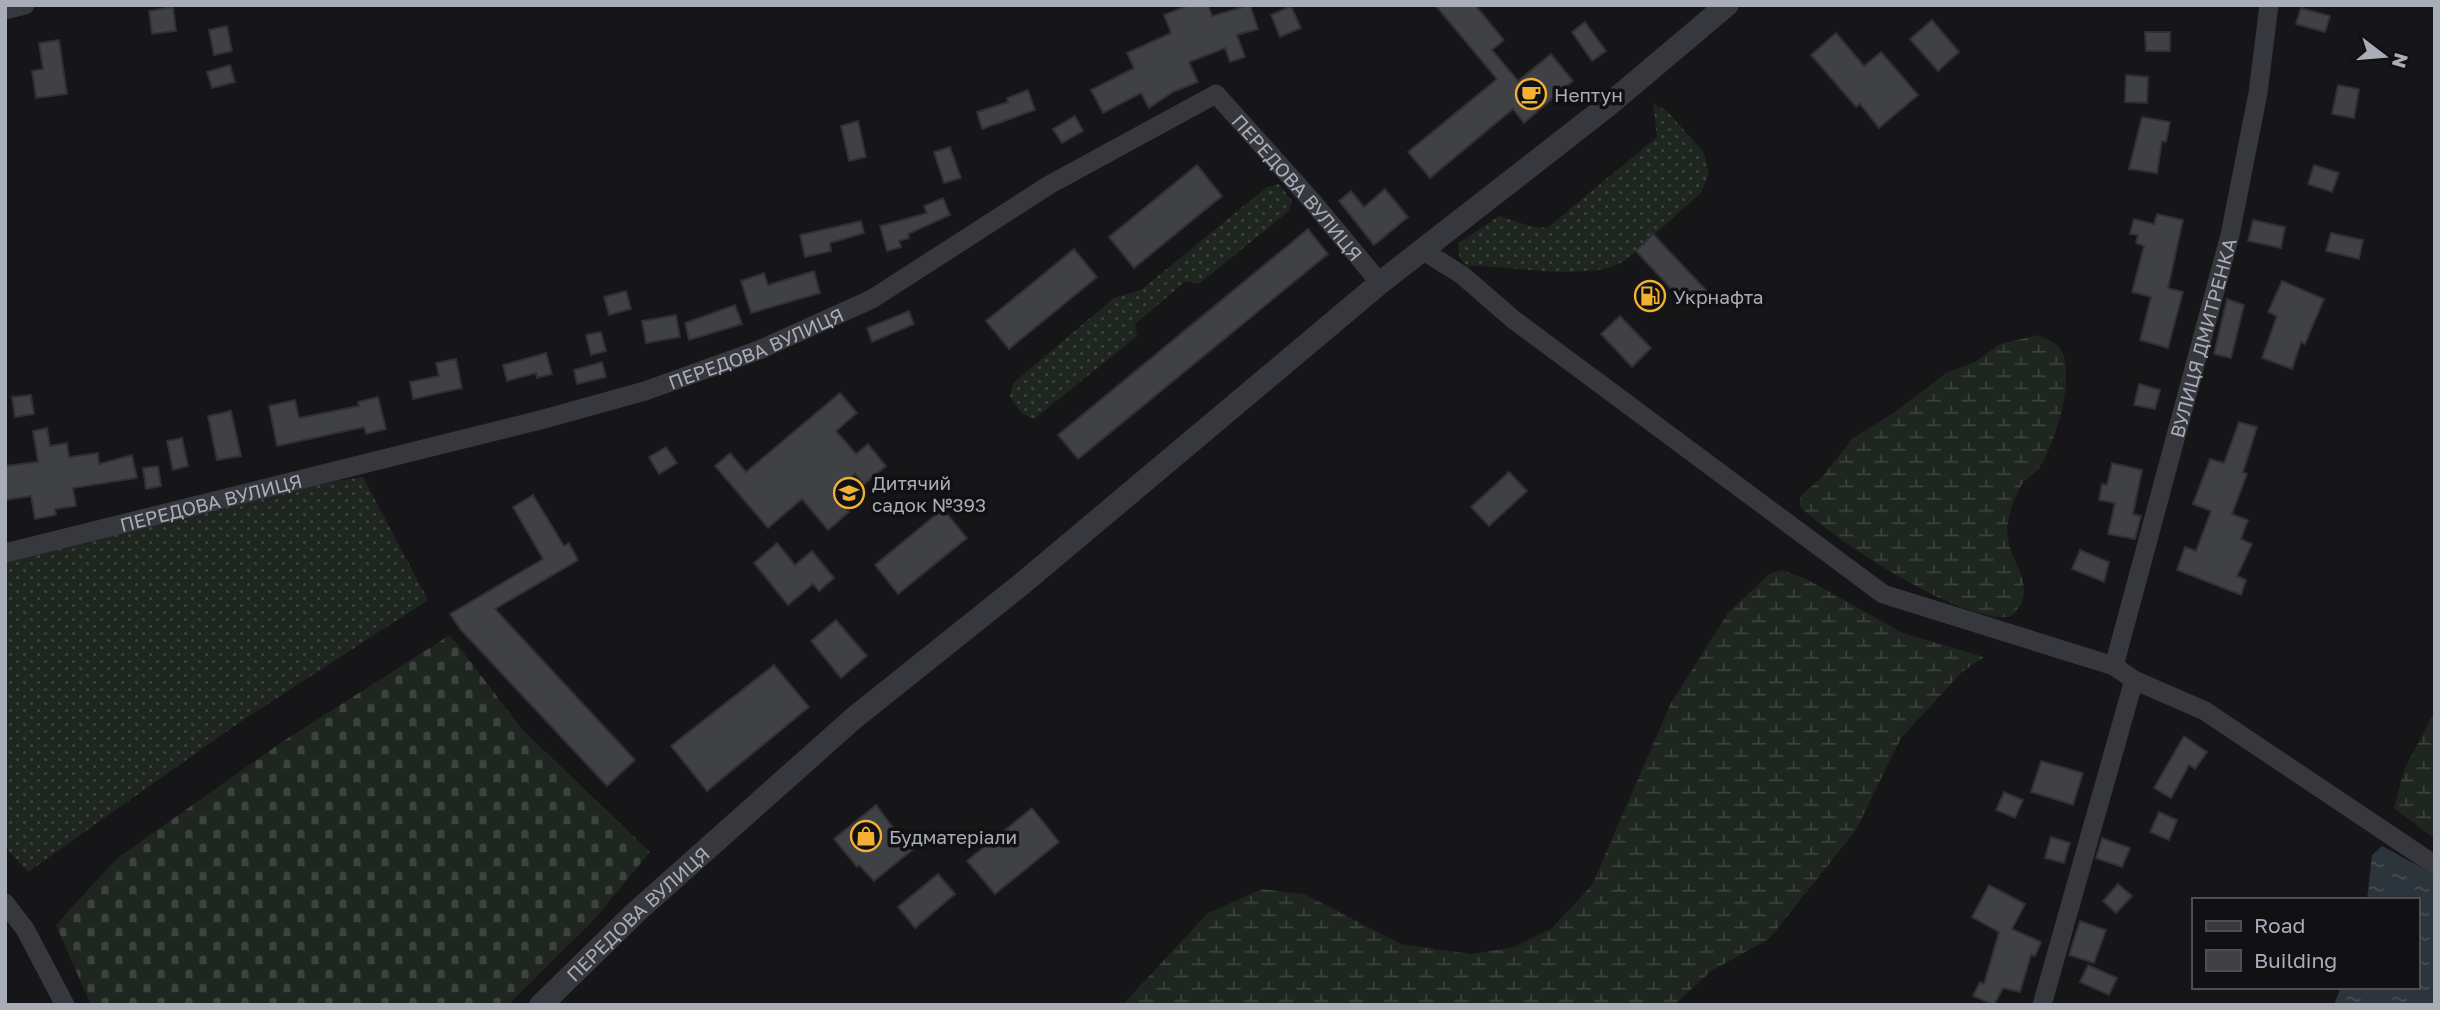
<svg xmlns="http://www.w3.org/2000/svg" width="2440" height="1010" font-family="'Golos Text',sans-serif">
<defs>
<pattern id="grass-dots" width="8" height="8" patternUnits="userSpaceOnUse" patternTransform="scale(1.75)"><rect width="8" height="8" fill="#1e261f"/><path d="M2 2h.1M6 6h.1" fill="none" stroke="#3c433d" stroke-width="1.8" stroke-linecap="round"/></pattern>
<pattern id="wetland-marsh" width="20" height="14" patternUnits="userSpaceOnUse" patternTransform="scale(1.75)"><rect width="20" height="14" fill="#1e261f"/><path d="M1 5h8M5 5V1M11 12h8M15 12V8" fill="none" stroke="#3c433d"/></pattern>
<pattern id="cemetery-stones" width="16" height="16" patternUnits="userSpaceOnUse" patternTransform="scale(1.75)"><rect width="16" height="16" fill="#1e261f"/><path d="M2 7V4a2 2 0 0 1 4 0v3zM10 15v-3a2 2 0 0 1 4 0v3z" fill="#3c433d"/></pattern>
<pattern id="water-ripples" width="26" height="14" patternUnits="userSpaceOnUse" patternTransform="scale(1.75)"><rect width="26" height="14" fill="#2c353c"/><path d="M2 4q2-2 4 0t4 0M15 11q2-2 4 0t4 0" fill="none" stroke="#485056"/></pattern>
</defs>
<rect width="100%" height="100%" fill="#161618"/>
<!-- grass -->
<g fill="url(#grass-dots)">
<path d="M1653,103L1668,112L1704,153L1709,174L1701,193L1626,260C1592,283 1510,265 1468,266C1459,260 1457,253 1459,243L1499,216L1530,226L1547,228L1657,137Z"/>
<path d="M1279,184L1292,201L1289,211L1199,284L1186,281L1135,324L1137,336L1034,419L1022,414L1010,397L1013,383L1114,298L1141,290L1267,187Z"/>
<path d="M363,477L428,600L240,722L28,872L5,847V562L330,482Z"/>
</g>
<!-- wetland -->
<g fill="url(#wetland-marsh)">
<path d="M2038,335C2044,338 2052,341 2057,345C2080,367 2055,445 2039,468C2035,473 2028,477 2024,482C2016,491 2010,511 2008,522C2001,560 2044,582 2012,616C1971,629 1829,538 1800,506V497L1823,476L1853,438L1895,412L1946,373L1975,362L2000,344Z"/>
<path d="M1782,570L1808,580L1903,633L1984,657L1962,672L1901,738L1856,830L1769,939L1711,971L1674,1005H1122L1208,913L1262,889L1304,894L1401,944L1471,954L1514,947L1552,928L1592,885L1671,703L1728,613L1769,574Z"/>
<path d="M2435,711V839L2394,808L2404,770Z"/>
</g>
<!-- cemetery -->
<path fill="url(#cemetery-stones)" d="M450,635L521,728L650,852L592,922L508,1005H91L56,925L116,859L282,742Z"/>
<!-- water -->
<path fill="url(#water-ripples)" d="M2382,846L2435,875V1005H2334L2341,987H2417V900H2367L2372,855Z"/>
<!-- building -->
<g fill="#404145" stroke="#303034" stroke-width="2">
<path d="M1189,5H1208L1212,16L1250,5L1258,29L1237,35L1245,57L1230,62L1225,48L1189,62L1198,82L1173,92L1149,108L1141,93L1103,113L1091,90L1134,68L1127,53L1171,33L1164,15Z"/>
<path d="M1435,5H1475L1504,40L1492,50L1518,81L1551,54L1573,81L1524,123L1513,109L1430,178L1408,152L1497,79Z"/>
<path d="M1291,6L1301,28L1280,37L1271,15Z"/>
<path d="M173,7L176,31L152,34L149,11Z"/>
<path d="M2301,8L2330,16L2325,32L2296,24Z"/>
<path d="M1932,20L1959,52L1938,71L1910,39Z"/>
<path d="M1585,22L1606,51L1592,61L1572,32Z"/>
<path d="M227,26L232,51L214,55L209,30Z"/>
<path d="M2145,32H2170V51H2146Z"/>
<path d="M1836,33L1864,66L1881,52L1918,95L1879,128L1860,104L1856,107L1811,55Z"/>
<path d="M59,40L67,94L36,98L32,71L43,69L39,43Z"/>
<path d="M230,65L235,82L212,88L207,72Z"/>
<path d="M2126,75L2148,77L2147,103L2125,102Z"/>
<path d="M2338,85L2359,89L2354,118L2332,114Z"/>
<path d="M1028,90L1035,110L982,129L977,112L1008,102L1007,98Z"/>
<path d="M1075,116L1083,131L1062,143L1053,129Z"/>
<path d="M2142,117L2170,122L2166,142L2162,141L2157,173L2129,169Z"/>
<path d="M858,121L866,157L849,161L841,126Z"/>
<path d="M950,147L961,178L944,183L934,152Z"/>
<path d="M1197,165L1222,196L1134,268L1109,237Z"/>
<path d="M2314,165L2339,173L2332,192L2308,184Z"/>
<path d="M1385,189L1408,217L1374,245L1339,201L1351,191L1364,207Z"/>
<path d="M943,198L950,215L908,234L909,238L899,241L901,247L887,251L880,226L927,213L924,206Z"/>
<path d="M2157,214L2183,220L2168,288L2183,292L2168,348L2140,340L2151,297L2132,292L2144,246L2136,243L2138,235L2130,234L2134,219L2154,224Z"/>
<path d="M2253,220L2285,227L2281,248L2248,241Z"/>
<path d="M861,221L864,233L830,243L831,251L805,257L800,235Z"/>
<path d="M1308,229L1328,254L1078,459L1058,435Z"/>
<path d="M2331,233L2363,240L2359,259L2326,251Z"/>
<path d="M1653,234L1706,290L1688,307L1636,251Z"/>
<path d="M1074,249L1097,277L1009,349L986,321Z"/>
<path d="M814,271L820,293L751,313L741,281L764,273L768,285Z"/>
<path d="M2282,281L2324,299L2305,344L2301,342L2292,369L2262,358L2277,316L2268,312Z"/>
<path d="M626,291L631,309L609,315L604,297Z"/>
<path d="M2227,299L2244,305L2231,358L2214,354Z"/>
<path d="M735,305L742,324L689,340L685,323Z"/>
<path d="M909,311L914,324L872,342L867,328Z"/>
<path d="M676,315L680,337L646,343L642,321Z"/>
<path d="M1620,316L1651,348L1632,367L1601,334Z"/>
<path d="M601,332L606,351L591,355L586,335Z"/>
<path d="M546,353L552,374L537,378L536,373L507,381L503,365Z"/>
<path d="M456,359L462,388L413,399L410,382L439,376L436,363Z"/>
<path d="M602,362L606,377L577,384L574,370Z"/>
<path d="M2139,384L2160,390L2155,409L2134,405Z"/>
<path d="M840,393L857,413L836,431L856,454L868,444L886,466L864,484L855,474L833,492L849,512L828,530L802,499L768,528L715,466L730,453L746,472Z"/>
<path d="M31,395L34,414L15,417L12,397Z"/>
<path d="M378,397L386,429L366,434L364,427L277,446L269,406L295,400L299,418L359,406L358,402Z"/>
<path d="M231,411L241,456L217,460L208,416Z"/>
<path d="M2239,422L2257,427L2243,472L2247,474L2232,514L2248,520L2241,539L2252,544L2237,576L2246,580L2241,595L2177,570L2185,547L2196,551L2211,511L2193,504L2210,459L2224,463Z"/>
<path d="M47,428L50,446L67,443L69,457L98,453L99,464L132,455L137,478L73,488L76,506L55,509L56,515L35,519L31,496L5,500V466L38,462L33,431Z"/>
<path d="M182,438L188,466L173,470L167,441Z"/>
<path d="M666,447L677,463L659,474L649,457Z"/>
<path d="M2112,463L2142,470L2133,514L2141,516L2135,539L2108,534L2115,503L2099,500L2102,484L2107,485Z"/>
<path d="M158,466L161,486L146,489L143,468Z"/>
<path d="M1509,472L1527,491L1489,526L1471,507Z"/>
<path d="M533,495L564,546L569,543L578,560L495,609L635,760L607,786L461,630L450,614L543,559L513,507Z"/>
<path d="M943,509L967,538L898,594L875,565Z"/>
<path d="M777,543L795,565L812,551L834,578L819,591L813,584L788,605L754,563Z"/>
<path d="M2080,550L2109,562L2104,582L2072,569Z"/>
<path d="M836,620L867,656L841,678L811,641Z"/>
<path d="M774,665L809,707L707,791L671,746Z"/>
<path d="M2184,736L2207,752L2195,769L2189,765L2171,798L2154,788Z"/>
<path d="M2041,761L2083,773L2073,805L2031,792Z"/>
<path d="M2004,792L2023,800L2015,818L1996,810Z"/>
<path d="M876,805L901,838L906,834L916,847L874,881L859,865L857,867L834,839Z"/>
<path d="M1032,808L1059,842L995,894L967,861Z"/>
<path d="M2159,812L2177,820L2169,840L2150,832Z"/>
<path d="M2051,837L2070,843L2064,863L2045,858Z"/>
<path d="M2102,838L2130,848L2122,867L2096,858Z"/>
<path d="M938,874L955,894L915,928L898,907Z"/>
<path d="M2118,884L2132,896L2116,913L2103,901Z"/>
<path d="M1989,885L2025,904L2012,929L2041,942L2035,956L2031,955L2020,992L2003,988L1994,1005L1973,996L1980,982L1984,984L1999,932L1972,917Z"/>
<path d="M2080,921L2106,930L2094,963L2069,955Z"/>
<path d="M2088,965L2117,978L2109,995L2080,982Z"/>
</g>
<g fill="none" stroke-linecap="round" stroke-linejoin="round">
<!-- minor -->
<g stroke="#37383d" stroke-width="19">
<path d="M5,10L25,5"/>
<path d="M1422,250L1462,275L1514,320L1883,594L2114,666L2134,680L2205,711L2435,865"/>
<path id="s1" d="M5,553L544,419L645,391L759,350L872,299L1049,185L1216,94L1312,201L1380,283"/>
<path id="s2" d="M2114,666L2230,235L2258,93L2269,5"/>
<path d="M5,903L25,929L65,1005"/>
<path d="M2042,1005L2134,680"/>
</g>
<!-- tertiary -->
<path stroke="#37383d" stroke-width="23" id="s3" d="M541,1005L635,913L854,718L1023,583L1380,283L1606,107L1727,5"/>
</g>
<!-- icons -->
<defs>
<g id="cafe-ring" transform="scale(1.575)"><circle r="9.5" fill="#111113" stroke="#f2b134" stroke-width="1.5"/><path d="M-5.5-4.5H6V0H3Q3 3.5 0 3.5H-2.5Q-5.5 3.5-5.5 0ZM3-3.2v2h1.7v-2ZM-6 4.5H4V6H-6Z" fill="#f2b134"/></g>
<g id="fuel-ring" transform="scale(1.575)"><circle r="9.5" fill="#111113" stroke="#f2b134" stroke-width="1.5"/><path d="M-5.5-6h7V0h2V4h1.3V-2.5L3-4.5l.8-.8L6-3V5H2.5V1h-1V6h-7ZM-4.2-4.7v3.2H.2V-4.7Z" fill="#f2b134"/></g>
<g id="school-ring" transform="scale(1.575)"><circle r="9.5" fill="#111113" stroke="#f2b134" stroke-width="1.5"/><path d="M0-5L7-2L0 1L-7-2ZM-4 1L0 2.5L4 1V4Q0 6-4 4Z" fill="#f2b134"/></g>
<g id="shop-ring" transform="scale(1.575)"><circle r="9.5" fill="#111113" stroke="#f2b134" stroke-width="1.5"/><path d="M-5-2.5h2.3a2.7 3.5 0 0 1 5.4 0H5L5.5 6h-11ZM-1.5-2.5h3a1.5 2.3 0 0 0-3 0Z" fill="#f2b134"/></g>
</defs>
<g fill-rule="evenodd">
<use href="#cafe-ring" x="1531" y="94"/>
<use href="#fuel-ring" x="1650" y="296"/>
<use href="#school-ring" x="849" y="493"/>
<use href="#shop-ring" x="866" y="836"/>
</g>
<g text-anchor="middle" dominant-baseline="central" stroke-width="7" stroke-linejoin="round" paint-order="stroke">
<!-- poi labels -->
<g font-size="19" fill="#a8adb8" stroke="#111113" text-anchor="start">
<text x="1554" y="94">Нептун</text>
<text x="1673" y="296">Укрнафта</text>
<text x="872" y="482">Дитячий<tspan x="872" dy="22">садок №393</tspan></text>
<text x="889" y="836">Будматеріали</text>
</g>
<!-- street labels -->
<g font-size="19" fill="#a8adb8" stroke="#111113">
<text stroke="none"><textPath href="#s1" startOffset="1430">ПЕРЕДОВА ВУЛИЦЯ</textPath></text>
<text stroke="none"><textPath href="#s2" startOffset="340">ВУЛИЦЯ ДМИТРЕНКА</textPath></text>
<text stroke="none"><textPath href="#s1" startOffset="779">ПЕРЕДОВА ВУЛИЦЯ</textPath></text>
<text stroke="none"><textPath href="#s1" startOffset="212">ПЕРЕДОВА ВУЛИЦЯ</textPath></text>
<text stroke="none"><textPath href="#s3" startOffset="133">ПЕРЕДОВА ВУЛИЦЯ</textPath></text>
</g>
</g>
<!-- border -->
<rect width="2440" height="1010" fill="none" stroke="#a8adb8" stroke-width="14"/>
<!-- legend -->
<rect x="2192" y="898" width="228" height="91" fill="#111113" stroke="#4d4f55" stroke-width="2"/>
<rect x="2206" y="921" width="35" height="10" fill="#37383d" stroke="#4d4f55" stroke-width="2"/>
<text x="2254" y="933" font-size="21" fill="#a8adb8">Road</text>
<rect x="2206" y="950" width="35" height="21" fill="#404145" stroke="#4d4f55" stroke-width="2"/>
<text x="2254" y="968" font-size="21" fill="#a8adb8">Building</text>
<!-- north arrow -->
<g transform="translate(2384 56) rotate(106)" stroke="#111113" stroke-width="5" paint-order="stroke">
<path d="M0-5L12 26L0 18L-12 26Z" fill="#a8adb8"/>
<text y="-10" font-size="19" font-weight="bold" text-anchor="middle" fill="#a8adb8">N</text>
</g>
</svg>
